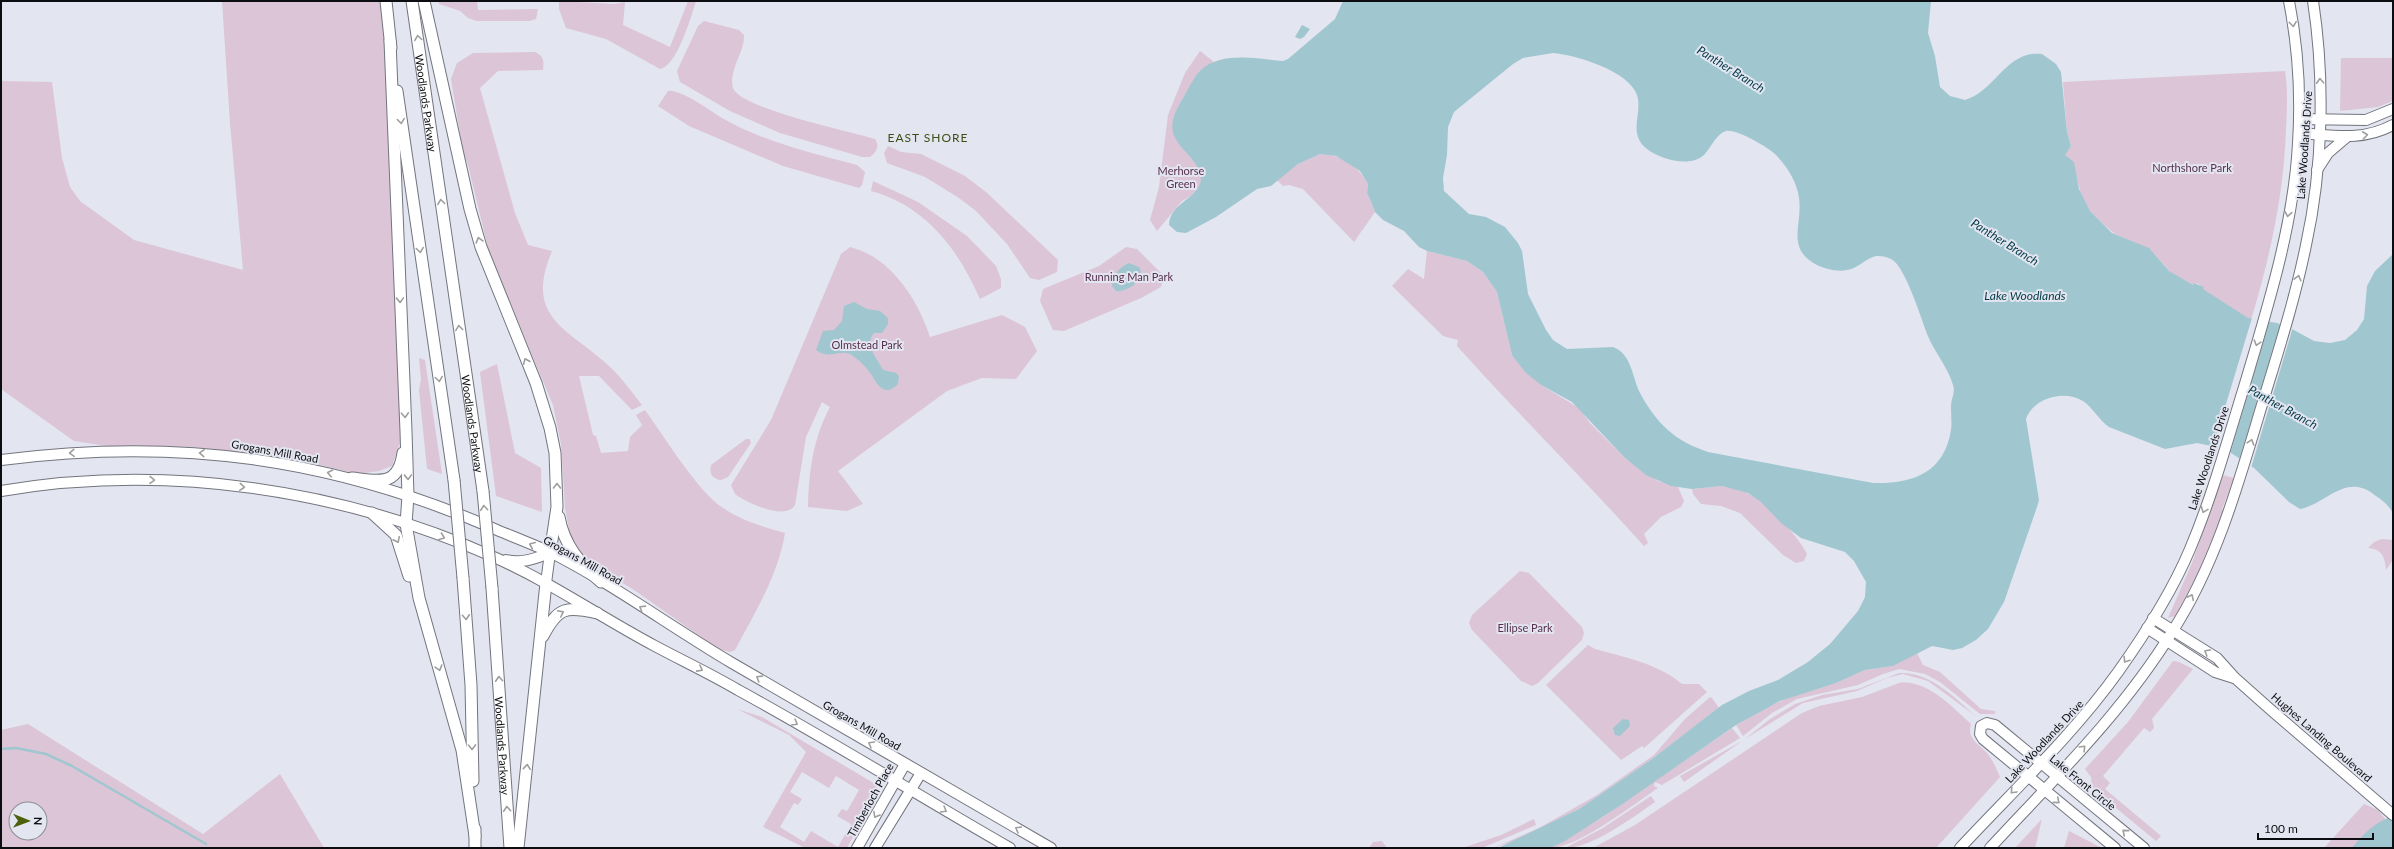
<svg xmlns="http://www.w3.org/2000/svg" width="2394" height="849" font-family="Lato,sans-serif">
<rect width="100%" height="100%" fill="#e3e5f0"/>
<!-- green -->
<g fill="#dcc5d6" fill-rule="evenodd">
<path d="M222,1H383L401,440L392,466L379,471L357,474L317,464L195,447L107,446L74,441L1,389V81L52,82L62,158L70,187L80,201L134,240L243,270L230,123Z"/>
<path d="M438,1H477L478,10L538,9L536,19L529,21H477L468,18L460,11L439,4Z"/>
<path d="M559,1L614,4L625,2L623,25L670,47L688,1H696C691,17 677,66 660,69L606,39L566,28L559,9Z"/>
<path d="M704,21L739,30L744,35C745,52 728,70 733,88C739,108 851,132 875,139C880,146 876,153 870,157H862L780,133L730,111L680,82L677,71L698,26Z"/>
<path d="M1200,51L1214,62C1200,69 1196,79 1188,91C1147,150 1207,146 1201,184L1191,196L1182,201L1157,231L1150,220L1159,187L1168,115L1185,73Z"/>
<path d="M535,52C544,56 544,61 543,70L498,71L480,88L515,213L528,245L552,251C524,318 566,327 608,365C621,377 631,391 642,405L632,410L599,376H579L593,435L596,436L601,453L628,451L630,437L642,425L636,415L645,410C663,435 699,493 723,508C742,521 764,527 785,533C778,576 755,612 735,650L730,652L718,649L637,592L583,558L570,535L565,507L561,444L553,405L489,252L467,161L464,158L451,79L457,63L473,53Z"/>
<path d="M2341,58H2393V101L2378,107L2340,111Z"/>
<path d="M2285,71C2288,90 2287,110 2286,129C2284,194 2270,257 2251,320L2231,309L2203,289V287L2197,283L2193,285L2172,274L2155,255L2140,245L2115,234L2102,223L2090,211L2082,197L2077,179L2064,155L2071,146L2067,132L2063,82Z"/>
<path d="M668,91C681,89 710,111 722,118C764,142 811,153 857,165L865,172L862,185L859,188L783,166L689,126L658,106Z"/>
<path d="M888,146L901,152L921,154L965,176L986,192L1058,260L1057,272L1039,280L1030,278L1007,244L976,211L959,198L925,177L887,163L884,153Z"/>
<path d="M1320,154C1342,155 1358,166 1368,184L1367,193L1375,212L1354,242L1303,189L1289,185L1283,186L1277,180L1298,164Z"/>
<path d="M873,181L918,202L967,236L996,266L1001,279V288L980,299C958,249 926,206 871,191Z"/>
<path d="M850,247C891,257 918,300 930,337L1002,315L1025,327L1037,351L1016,379L982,378L947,391L838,471L863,504L847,511L808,507C809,471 813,439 830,407L822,402L806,437L795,505C786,521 747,503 735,494L731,485L771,420L841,254Z"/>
<path d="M1126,247L1137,249L1161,273L1163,279L1161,287L1141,298L1064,331L1053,330L1040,301L1043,289L1099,266Z"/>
<path d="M1427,251L1467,261L1483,272L1497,292L1512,355L1541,385L1579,408L1590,423L1624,457L1658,481L1678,487L1684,501L1681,507L1661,517L1644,534L1648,543L1644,546C1583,478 1518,414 1457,346L1458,340L1443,336L1392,286L1408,269L1424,279Z"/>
<path d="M419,358L425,360L442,474L427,469L419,390L421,379Z"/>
<path d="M497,364L515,453L541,468L542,512L496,496L480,372Z"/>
<path d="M746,439H750L751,443L728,477L721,480C712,479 709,473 711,465Z"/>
<path d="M2223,475L2234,478L2222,509L2224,510L2197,575L2175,616L2168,618L2192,563Z"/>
<path d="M1722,486C1731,488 1741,489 1749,494C1769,504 1797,535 1807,554L1804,561L1796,563L1783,555L1740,513L1721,506L1701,504L1693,494L1692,489Z"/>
<path d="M2382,539L2393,540V560L2386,570C2385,557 2382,549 2368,548L2374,542Z"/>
<path d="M1520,571L1529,573L1582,627L1584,633L1582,640L1538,683L1532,686L1521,681L1472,630L1469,623L1472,615Z"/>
<path d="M1588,645L1595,649C1624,657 1659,664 1682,684H1699L1707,692L1644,748L1642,746L1621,760L1546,685Z"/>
<path d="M1917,653L1923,665L1940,672L1981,709L1995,711V714H1980L1940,682L1925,674L1899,669L1883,674L1858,685L1797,699L1772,713L1743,736L1736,725L1768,707L1790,697L1836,683L1865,670L1893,666Z"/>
<path d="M2173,661L2179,662L2193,669L2152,719L2154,728L2150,732L2144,728L2103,776L2110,783L2105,789L2161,836L2156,841L2092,788L2091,777L2085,769L2128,722Z"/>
<path d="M1899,673C1930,671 1955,698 1977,717L1928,681L1903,674L1887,678L1857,691L1803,703L1745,739L1770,719L1795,704L1822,695L1858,689Z"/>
<path d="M1899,683C1927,679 1952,707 1971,724C1966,741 1982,745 1990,757C1994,763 1997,770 2000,777L1936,848H1593L1635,825L1802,713L1819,706L1862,697Z"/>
<path d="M1710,697L1712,698L1719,708L1652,759L1579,809L1517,840L1493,848L1539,828L1597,795L1654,755L1685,719Z"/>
<path d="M737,709L762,717L877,785L874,797L847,848H805L763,827L806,752L789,735ZM802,772L829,788L836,776L859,790L847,811L842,809L837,816L851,824L838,847L811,831L804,842L780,827L794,803L798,805L802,799L790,792Z"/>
<path d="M28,724L203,834L280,774L324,848H1V730ZM16,809H40V833H16Z"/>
<path d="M1732,728L1740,738L1662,785L1655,782L1654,786L1658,788C1634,804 1578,848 1550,848L1604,816Z"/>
<path d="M1742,741L1684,782L1680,776Z"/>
<path d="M1651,796L1655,802C1632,818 1592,848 1565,848L1603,828Z"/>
<path d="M2364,804L2378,810L2393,829V848H2324Z"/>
<path d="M1534,819L1536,825L1482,848H1462L1501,835Z"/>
<path d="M2042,819L2035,848H2015Z"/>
<path d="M2069,831L2102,848H2064Z"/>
<path d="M1382,841L1387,848H1369L1373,842Z"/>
</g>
<!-- water -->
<g fill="#a0c7d0" fill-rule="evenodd">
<path d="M1343,1H1931L1928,33L1935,56L1940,87L1950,96L1965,100C1996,91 2006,50 2042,54L2056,64L2061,72L2067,132L2071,146L2065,155L2074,162L2079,189L2090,211L2112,233L2149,248L2169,271L2193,285L2194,283L2204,287L2203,289L2248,318L2277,323L2292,329L2314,341L2330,343L2345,340L2357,330L2364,319L2367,286L2375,271L2393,254V514C2390,506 2383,501 2376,496C2346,471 2327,504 2300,509L2289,502L2254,468L2225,449L2197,443L2165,449L2109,427C2099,420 2093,408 2083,401C2064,389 2033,398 2026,419L2039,500L2037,507L2004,602L1988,629L1976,640L1962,648L1953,650L1932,646L1893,666L1865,670L1836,683L1780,701L1736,725L1624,803L1565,841L1550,848H1498L1579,809L1652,759L1722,705L1749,691L1778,680L1808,662L1830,644L1858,611L1865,597L1866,582L1854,561L1845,552L1801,538L1781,523L1761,502L1748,493L1722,486L1692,489L1671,486L1646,475L1624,457L1572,402L1541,385L1525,372L1512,355L1497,292L1483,272L1467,261L1427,251L1419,247L1404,231L1383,220L1375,212L1371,202L1367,193L1368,184L1360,171L1349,164L1336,156L1320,154L1298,164L1271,186L1257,189L1216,217L1186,233L1177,232L1169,225C1170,203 1195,201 1201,181C1201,160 1179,151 1173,133C1170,121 1177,108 1183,98C1188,90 1194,76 1201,70C1222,51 1258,59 1283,61L1288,59L1335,19ZM1553,53C1576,55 1629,71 1637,95C1643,114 1627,133 1647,149C1660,159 1690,168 1704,155C1711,148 1716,134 1726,131C1737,129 1767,147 1775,154C1786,165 1797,181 1799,198C1803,225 1785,248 1817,265C1826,269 1837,272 1847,270C1857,269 1866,258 1876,256C1883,256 1890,257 1895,262C1907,274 1921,317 1927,334C1934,352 1948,367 1953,385C1956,393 1950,400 1951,409C1951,416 1952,423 1951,430C1944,473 1913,484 1873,483L1708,452C1675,441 1657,424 1640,393C1632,377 1632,354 1613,347L1567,349L1553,340L1546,330L1528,294L1522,251L1518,243L1505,227L1486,217L1469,214L1444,191L1443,178L1447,155L1448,127L1454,112L1513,64L1523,58Z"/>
<path d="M1302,25L1310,29L1304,37L1300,39L1295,37Z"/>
<path d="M1129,263L1139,267C1147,278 1127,293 1116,291L1112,286C1113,275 1119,267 1129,263Z"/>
<path d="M854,302L867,309L880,311L888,318V324L882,333H874C864,345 877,358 883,370L896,373L899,376L898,384C884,398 878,385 871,374C867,368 859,360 853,356C843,347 830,361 816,350L823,331L834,330L842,321L844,306Z"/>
<path d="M1623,719L1629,720L1630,726L1620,736L1615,735L1613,728Z"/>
<path d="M2393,816V848H2352C2363,834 2375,822 2393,816Z"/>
</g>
<!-- pier -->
<g fill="#e3e5f0">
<path d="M2252,318L2270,319L2230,454L2213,447Z"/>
<path d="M2281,322L2293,327L2251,468L2239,461Z"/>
</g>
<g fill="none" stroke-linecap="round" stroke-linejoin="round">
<!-- stream -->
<path stroke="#a0c7d0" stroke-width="2.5" d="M1,749L16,748L46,754L72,766L206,844"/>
<!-- secondary casing -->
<g stroke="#73757e" stroke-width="12">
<g id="secondary">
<path d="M2299,119L2366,120L2393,109"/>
<path d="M2299,133C2333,135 2361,142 2393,125"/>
<path d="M2317,170L2328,153L2348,136"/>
<path d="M1,460C178,437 333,458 497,530C514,537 532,544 550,552C613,584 671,627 732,663C838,725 945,786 1051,848"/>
<path d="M1,491C168,463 342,489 496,558C552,583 602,618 655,646C683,661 711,674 738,690C830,740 919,796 1010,848"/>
<path d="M506,560C522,564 536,558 550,553"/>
<path d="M546,583L550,553"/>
<path d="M2153,618L2217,658L2235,678L2271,710L2393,815"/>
<path d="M2147,628L2215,672L2234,678"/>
<path d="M857,848L905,764"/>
<path d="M875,848L921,773"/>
<path d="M1960,848C2014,790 2072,736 2118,672C2145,634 2172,592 2190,549C2212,497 2227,442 2244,387C2267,310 2294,224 2298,143C2301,96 2298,47 2289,1"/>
<path d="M1990,848C2054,779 2122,713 2172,632C2214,567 2236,492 2258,418C2275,361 2294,304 2306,245C2323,168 2325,79 2313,1"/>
<path d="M2115,848L1983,739L1980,734L1981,726L1987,723L1995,725L2144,848"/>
</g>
</g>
<!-- primary casing -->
<g stroke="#73757e" stroke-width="13">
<g id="primary">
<path d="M386,1L391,48"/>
<path id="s1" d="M412,1L483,491"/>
<path d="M424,1L470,209L481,247L536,383L550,428L555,453L557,507L550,553"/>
<path d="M390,41L406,431L408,496L406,524L419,598L462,750L475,836"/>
<path d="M397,91L454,480"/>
<path d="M352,478C379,481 398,487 403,453"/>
<path d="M372,513L396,535L409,576"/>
<path d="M559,517C564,545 580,564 601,582"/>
<path d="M463,578L471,685L473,781"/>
<path id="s2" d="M492,588L510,848"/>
<path d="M543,636C558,607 566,606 597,613"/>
<path d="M475,829V848"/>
<path d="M518,848L546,583"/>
</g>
</g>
<!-- secondary -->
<use href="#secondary" stroke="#fff" stroke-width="10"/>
<!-- primary -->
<use href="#primary" stroke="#fff" stroke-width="11"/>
<!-- primary-bridge casing -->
<g stroke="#73757e" stroke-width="13" stroke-linecap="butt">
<g id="primary-bridge">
<path d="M454,480L463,578"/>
<path d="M483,491L492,588"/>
</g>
</g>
<!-- primary-bridge -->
<use href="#primary-bridge" stroke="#fff" stroke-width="11"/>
</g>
<!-- one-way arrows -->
<defs><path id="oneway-chevron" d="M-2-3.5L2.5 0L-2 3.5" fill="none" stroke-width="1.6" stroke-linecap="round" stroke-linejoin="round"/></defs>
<g stroke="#9e9e9f">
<use href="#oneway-chevron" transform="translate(2293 24) rotate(83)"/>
<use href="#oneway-chevron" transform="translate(418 38) rotate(-98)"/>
<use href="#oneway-chevron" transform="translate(2320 81) rotate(-93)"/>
<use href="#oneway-chevron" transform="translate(401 121) rotate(82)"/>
<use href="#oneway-chevron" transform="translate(2365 135) rotate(-7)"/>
<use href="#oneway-chevron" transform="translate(441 202) rotate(-98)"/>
<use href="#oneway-chevron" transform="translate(2288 214) rotate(100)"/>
<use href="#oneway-chevron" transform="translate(479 240) rotate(-106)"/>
<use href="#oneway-chevron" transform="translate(420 250) rotate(82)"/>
<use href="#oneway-chevron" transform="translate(2298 278) rotate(-76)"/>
<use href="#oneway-chevron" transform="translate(400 300) rotate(88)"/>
<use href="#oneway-chevron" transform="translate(459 328) rotate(-98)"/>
<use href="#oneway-chevron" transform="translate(2257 343) rotate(107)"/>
<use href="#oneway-chevron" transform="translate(526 361) rotate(-113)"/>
<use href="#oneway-chevron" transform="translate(439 379) rotate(82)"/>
<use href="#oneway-chevron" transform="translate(405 415) rotate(87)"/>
<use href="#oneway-chevron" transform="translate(2251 442) rotate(-73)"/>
<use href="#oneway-chevron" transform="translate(72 453) rotate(176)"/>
<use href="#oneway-chevron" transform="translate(202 453) rotate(-176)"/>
<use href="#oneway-chevron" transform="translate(330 473) rotate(-167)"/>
<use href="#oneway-chevron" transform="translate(408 477) rotate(88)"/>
<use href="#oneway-chevron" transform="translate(152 480) rotate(1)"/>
<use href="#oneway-chevron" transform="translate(557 486) rotate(-90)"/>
<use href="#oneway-chevron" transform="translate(242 487) rotate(5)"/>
<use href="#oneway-chevron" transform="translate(484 508) rotate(-95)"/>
<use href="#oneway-chevron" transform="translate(2204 510) rotate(111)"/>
<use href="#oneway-chevron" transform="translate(442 537) rotate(21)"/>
<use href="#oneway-chevron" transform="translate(397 540) rotate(64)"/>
<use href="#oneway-chevron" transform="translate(532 545) rotate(-157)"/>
<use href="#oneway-chevron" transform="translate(2191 597) rotate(-64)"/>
<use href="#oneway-chevron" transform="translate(642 608) rotate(-148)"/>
<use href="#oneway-chevron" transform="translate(561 613) rotate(-27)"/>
<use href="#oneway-chevron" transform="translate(466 617) rotate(86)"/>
<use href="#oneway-chevron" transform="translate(2207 652) rotate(-149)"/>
<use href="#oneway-chevron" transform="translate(2126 660) rotate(123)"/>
<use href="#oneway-chevron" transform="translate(439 668) rotate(74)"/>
<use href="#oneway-chevron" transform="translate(700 669) rotate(28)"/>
<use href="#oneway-chevron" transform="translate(759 678) rotate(-148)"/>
<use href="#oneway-chevron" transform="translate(499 679) rotate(-94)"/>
<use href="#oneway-chevron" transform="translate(795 723) rotate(30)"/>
<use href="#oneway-chevron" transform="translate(871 744) rotate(-150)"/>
<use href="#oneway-chevron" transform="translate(472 747) rotate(89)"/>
<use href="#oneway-chevron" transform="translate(2083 748) rotate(-45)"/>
<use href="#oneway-chevron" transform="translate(527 767) rotate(-84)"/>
<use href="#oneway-chevron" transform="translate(2013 791) rotate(133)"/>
<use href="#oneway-chevron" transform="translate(2057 801) rotate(40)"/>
<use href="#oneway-chevron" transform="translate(507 809) rotate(-94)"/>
<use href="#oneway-chevron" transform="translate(944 810) rotate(30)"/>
<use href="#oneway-chevron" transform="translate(876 815) rotate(119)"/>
<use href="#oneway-chevron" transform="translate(1018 829) rotate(-150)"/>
<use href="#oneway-chevron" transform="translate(2125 832) rotate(-140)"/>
</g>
<g text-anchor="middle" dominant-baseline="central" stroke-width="4" stroke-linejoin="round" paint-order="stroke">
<!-- street labels -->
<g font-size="11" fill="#0c0d10" stroke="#e3e5f0">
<text stroke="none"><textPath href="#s1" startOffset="103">Woodlands Parkway</textPath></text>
<text transform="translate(2304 145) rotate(-86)">Lake Woodlands Drive</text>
<text stroke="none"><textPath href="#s1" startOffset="427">Woodlands Parkway</textPath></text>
<text transform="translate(275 451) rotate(10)">Grogans Mill Road</text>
<text transform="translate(2208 458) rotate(-72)">Lake Woodlands Drive</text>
<text transform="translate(583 560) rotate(29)">Grogans Mill Road</text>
<text transform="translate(862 725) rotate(30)">Grogans Mill Road</text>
<text transform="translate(2322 737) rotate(41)">Hughes Landing Boulevard</text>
<text transform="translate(2044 741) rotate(-47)">Lake Woodlands Drive</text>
<text stroke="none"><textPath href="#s2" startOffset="158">Woodlands Parkway</textPath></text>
<text transform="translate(2083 782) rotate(39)">Lake Front Circle</text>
<text transform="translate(870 800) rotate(-61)">Timberloch Place</text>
</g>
<!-- park labels -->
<g font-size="11" fill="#57304f" stroke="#e3e5f0">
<text x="2192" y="167">Northshore Park</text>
<text x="1181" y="170">Merhorse<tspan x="1181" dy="13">Green</tspan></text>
<text x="1129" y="276">Running Man Park</text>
<text x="867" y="344">Olmstead Park</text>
<text x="1525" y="627">Ellipse Park</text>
</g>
<!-- water labels -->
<g font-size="12" font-style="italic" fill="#003b46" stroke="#e3e5f0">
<text transform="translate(1731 69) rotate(32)">Panther Branch</text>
<text transform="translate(2005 242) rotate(32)">Panther Branch</text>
<text x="2025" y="295">Lake Woodlands</text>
<text transform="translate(2283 407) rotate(29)">Panther Branch</text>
</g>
<!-- neighbourhood labels -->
<g font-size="12" letter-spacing="1" fill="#3e4d16" stroke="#e3e5f0">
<text x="928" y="137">EAST SHORE</text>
</g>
</g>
<!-- border -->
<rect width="2394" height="849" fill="none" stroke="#0c0d10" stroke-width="4"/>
<!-- north arrow -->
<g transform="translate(28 821) rotate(91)"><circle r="19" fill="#e3e5f0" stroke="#8d8f96"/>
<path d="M0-3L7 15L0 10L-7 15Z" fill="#4d610a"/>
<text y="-6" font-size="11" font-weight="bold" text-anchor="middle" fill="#0c0d10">N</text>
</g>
<!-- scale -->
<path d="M2258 833v6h115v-6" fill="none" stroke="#0c0d10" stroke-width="2"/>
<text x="2264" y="833" font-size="12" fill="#0c0d10" stroke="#e3e5f0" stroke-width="3" paint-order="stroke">100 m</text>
</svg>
